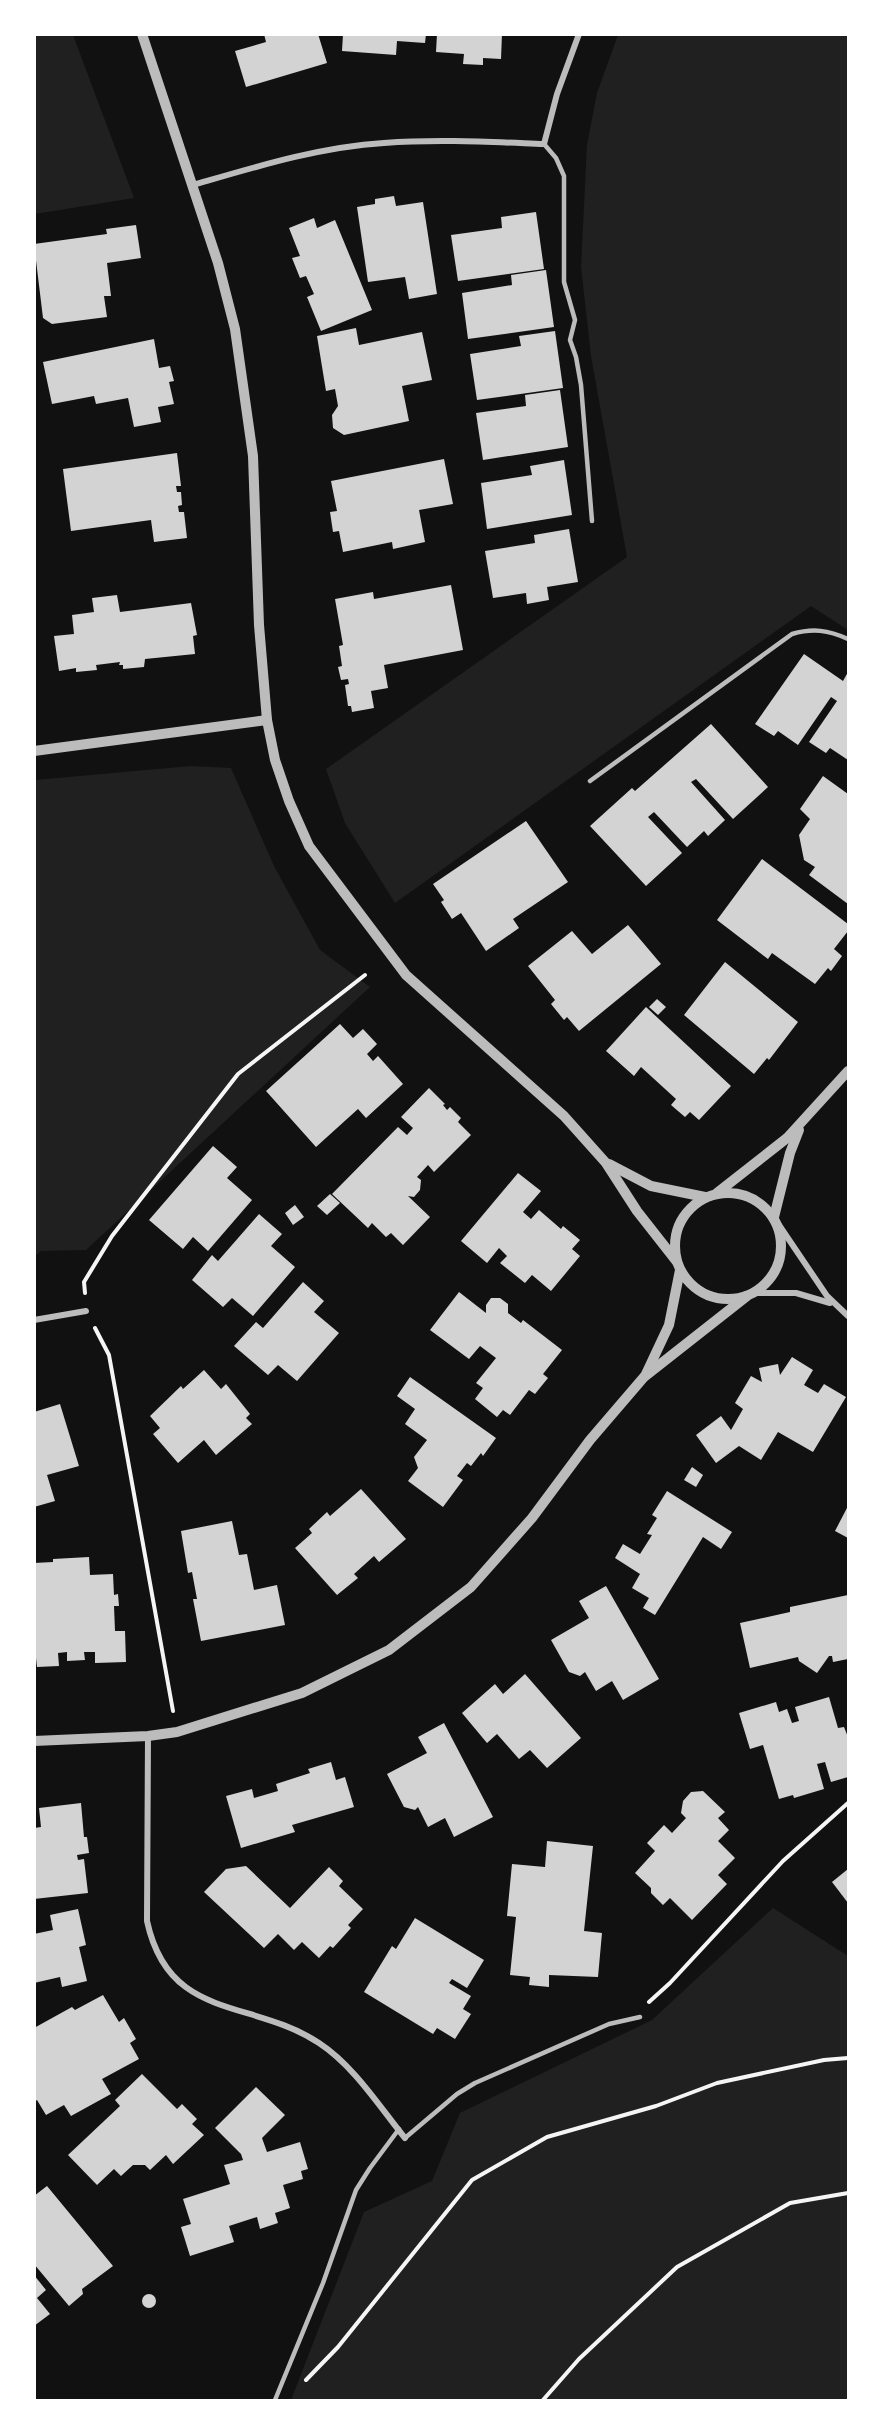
<svg xmlns="http://www.w3.org/2000/svg" width="883" height="2435" font-family="'Public Sans',sans-serif">
<rect width="100%" height="100%" fill="#111"/>
<!-- green -->
<g fill="#202020">
<path d="M34,35H73L134,198L35,214Z"/>
<path d="M618,35H848V630L811,606L395,903L345,823L326,769L627,557L591,356L581,267L587,145L597,93Z"/>
<path d="M191,766L231,768L274,866L320,950L370,987L86,1250L41,1251L35,1256V780Z"/>
<path d="M773,1908L848,1956V2400H291L364,2212L432,2181L460,2113L652,2020Z"/>
</g>
<!-- building -->
<g fill="#d3d3d3">
<path d="M264,34H318L327,63L246,87L235,51L266,42Z"/>
<path d="M343,34H426L425,43L397,41L396,55L342,51Z"/>
<path d="M437,34H502L501,59L483,58V65L463,64L464,54L436,52Z"/>
<path d="M394,196L396,206L423,202L437,294L409,299L405,277L368,282L357,207L375,204V199Z"/>
<path d="M536,212L544,269L458,281L451,235L502,228L501,217Z"/>
<path d="M314,218L317,228L335,220L372,310L321,331L307,297L314,294L306,276L300,278L292,258L300,256L289,228Z"/>
<path d="M136,225L141,258L107,263L111,296H104L107,317L52,324L43,318L34,244L107,234L106,229Z"/>
<path d="M546,270L554,327L468,339L462,293L512,285L511,275Z"/>
<path d="M356,328L359,345L422,332L432,380L402,386L409,421L344,435L333,428L332,415L338,406L335,389L326,391L317,336Z"/>
<path d="M555,331L563,388L477,400L470,354L521,346L519,336Z"/>
<path d="M154,339L159,368L170,366L174,381L169,382L174,404L158,407L161,422L134,427L128,398L96,404L94,396L52,404L43,362Z"/>
<path d="M560,390L568,447L483,460L476,413L526,406L525,395Z"/>
<path d="M177,453L181,486H176L177,492H181L182,505L178,506L179,512H184L187,538L154,542L151,520L71,531L63,469Z"/>
<path d="M444,459L453,504L419,510L425,542L393,549L392,542L343,552L339,531L333,532L330,512L337,511L331,481Z"/>
<path d="M564,460L572,515L487,529L481,483L532,475L530,466Z"/>
<path d="M569,529L578,582L547,587L549,600L527,604L526,593L493,598L485,551L535,543L534,535Z"/>
<path d="M451,585L463,650L384,665L388,688L371,691L374,708L352,712L351,706H348L345,685L349,684L348,679L341,680L338,667L342,666L339,646L343,645L335,599L373,592L374,599Z"/>
<path d="M117,595L120,612L191,603L197,635L193,636L195,654L145,659L144,667L123,669V665H119L120,662L96,665L97,670L76,672V668L59,671L54,636L74,634L72,615L94,612L92,598Z"/>
<path d="M804,654L843,681L848,672V760L830,748L826,753L809,742L837,701L831,697L798,745L778,731L774,736L755,724Z"/>
<path d="M711,724L768,787L733,819L696,779L691,782L725,820L708,836L704,831L687,847L654,812L648,817L682,853L646,886L590,826L632,788L635,791Z"/>
<path d="M823,776L848,794V904L809,875L815,867L804,860L799,835L810,819L800,809Z"/>
<path d="M526,821L568,882L513,919L519,928L486,951L461,913L452,919L441,902L444,900L433,884Z"/>
<path d="M762,859L848,924V931L834,949L842,956L831,971L828,968L815,984L772,953L768,959L717,920Z"/>
<path d="M628,925L661,964L579,1031L567,1017L564,1020L551,1004L555,1000L528,966L572,931L592,954Z"/>
<path d="M725,962L798,1022L769,1060L767,1058L754,1074L684,1015Z"/>
<path d="M657,999L666,1007L658,1015L649,1007Z"/>
<path d="M646,1007L731,1086L699,1120L690,1112L685,1117L671,1105L676,1099L641,1067L634,1076L606,1051Z"/>
<path d="M340,1024L353,1038L363,1029L377,1044L367,1054L373,1061L378,1056L403,1084L366,1118L358,1109L316,1147L266,1091Z"/>
<path d="M429,1088L445,1104L443,1105L447,1110L450,1107L461,1118L458,1122L471,1135L434,1172L428,1165L417,1177L421,1180L420,1190L414,1197L408,1196L430,1217L403,1245L391,1233L386,1237L372,1223L368,1228L332,1194L398,1127L407,1135L413,1128L401,1117Z"/>
<path d="M213,1146L237,1167L227,1178L252,1200L208,1251L193,1237L183,1249L149,1220Z"/>
<path d="M518,1173L541,1191L523,1212L531,1219L539,1210L561,1229L563,1226L580,1240L572,1249L580,1256L551,1291L532,1275L525,1283L500,1263L507,1256L499,1248L487,1263L461,1241Z"/>
<path d="M330,1194L340,1203L327,1215L317,1206Z"/>
<path d="M295,1205L304,1217L293,1225L285,1213Z"/>
<path d="M259,1214L282,1234L271,1246L295,1267L253,1316L232,1298L223,1307L192,1280L212,1255L218,1261Z"/>
<path d="M303,1282L324,1301L314,1312L339,1333L297,1381L278,1365L268,1375L234,1346L256,1322L263,1328Z"/>
<path d="M459,1292L486,1313V1305L491,1298H500L508,1304V1313L521,1323L523,1320L562,1350L543,1374L548,1378L535,1394L529,1390L510,1415L503,1410L497,1417L475,1399L483,1388L476,1383L496,1358L480,1346L469,1359L430,1330Z"/>
<path d="M792,1357L813,1370L804,1385L818,1393L824,1384L846,1397L813,1452L778,1432L761,1460L739,1446L716,1463L696,1435L721,1416L731,1430L743,1409L735,1403L751,1376L762,1382L759,1368L778,1364L780,1375Z"/>
<path d="M204,1370L221,1389L226,1384L250,1414L246,1418L252,1424L216,1455L204,1440L178,1463L153,1434L160,1428L150,1416L181,1386L183,1389Z"/>
<path d="M410,1377L496,1438L483,1456L481,1453L471,1466L467,1463L457,1476L463,1480L443,1507L408,1481L418,1468L414,1457L427,1440L405,1424L415,1409L397,1396Z"/>
<path d="M60,1404L79,1466L47,1475L55,1501L34,1507V1412Z"/>
<path d="M692,1467L703,1475L696,1487L684,1480Z"/>
<path d="M361,1489L406,1539L379,1562L374,1556L354,1574L358,1578L337,1595L295,1548L312,1533L309,1529L327,1512L330,1516Z"/>
<path d="M667,1491L732,1532L721,1549L703,1537L655,1615L643,1608L649,1598L632,1588L640,1574L615,1558L623,1544L640,1554L652,1535L647,1534L657,1518L652,1515Z"/>
<path d="M848,1506V1538L835,1531Z"/>
<path d="M232,1521L239,1555L247,1554L254,1590L277,1585L285,1625L201,1641L193,1599H197L192,1572L188,1573L181,1531Z"/>
<path d="M89,1557L90,1575L113,1574L114,1595L118,1594L119,1606H114L115,1631H125L126,1662L95,1663V1652H84L85,1660L67,1661V1652L58,1653L59,1666L37,1667L36,1658H34V1563L53,1562V1559Z"/>
<path d="M606,1586L659,1679L623,1700L612,1681L596,1691L585,1672L580,1676L569,1672L551,1640L589,1618L579,1601Z"/>
<path d="M848,1595V1659L833,1662L832,1656H829L817,1673L799,1661L798,1657L750,1668L740,1623L790,1612V1607Z"/>
<path d="M525,1674L581,1738L547,1768L530,1750L519,1759L497,1734L487,1743L462,1713L495,1684L503,1694Z"/>
<path d="M829,1697L838,1728L844,1727L848,1737V1777L831,1782L825,1762L817,1764L824,1789L794,1798L793,1795L779,1799L763,1745L750,1749L739,1713L776,1702L779,1712L787,1709L792,1723L799,1721L795,1707Z"/>
<path d="M444,1723L493,1817L454,1837L445,1818L428,1827L418,1807L415,1810L404,1807L387,1774L427,1753L418,1737Z"/>
<path d="M331,1762L336,1780L345,1777L354,1807L292,1825L295,1832L241,1848L226,1796L252,1789L254,1798L278,1791L276,1784L310,1773L308,1769Z"/>
<path d="M703,1791L725,1812L718,1818L729,1830L718,1841L735,1858L718,1875L727,1884L692,1920L670,1898L663,1905L651,1893V1888L635,1873L655,1851L647,1843L664,1825L672,1833L686,1818L681,1813L683,1801L691,1792Z"/>
<path d="M81,1803L84,1837H87L89,1853L77,1855L78,1860L84,1859L88,1893L34,1899V1828L41,1827L39,1808Z"/>
<path d="M547,1841L593,1846L584,1931L602,1933L598,1977L549,1975V1987L529,1985L530,1977L510,1975L516,1917L507,1916L512,1864L545,1867Z"/>
<path d="M246,1866L290,1908L329,1867L343,1881L339,1886L363,1909L348,1925L351,1928L333,1948L330,1946L319,1958L302,1942L294,1950L278,1934L264,1948L204,1892L226,1869Z"/>
<path d="M848,1869V1903L832,1882Z"/>
<path d="M78,1909L86,1945L79,1947L87,1981L62,1987L60,1977L34,1983V1934L53,1930L50,1915Z"/>
<path d="M415,1918L484,1960L467,1988L452,1979L449,1983L471,1996L463,2009L471,2014L455,2039L437,2028L433,2034L364,1992L392,1946L396,1949Z"/>
<path d="M103,1995L119,2022L124,2018L136,2039L130,2043L139,2059L102,2079L111,2094L71,2116L64,2105L46,2115L37,2100L34,2102V2028L72,2007L75,2010Z"/>
<path d="M142,2074L177,2109L182,2104L197,2119L192,2124L204,2135L173,2164L166,2155L150,2170L145,2165H133L121,2176L114,2169L97,2185L68,2155L120,2106L115,2100Z"/>
<path d="M256,2087L285,2115L262,2138L267,2152L300,2142L308,2169L301,2171L303,2179L283,2185L290,2208L275,2213L278,2223L260,2229L257,2217L229,2226L234,2242L190,2256L181,2227L191,2224L183,2199L230,2184L224,2165L243,2160L241,2154L215,2128Z"/>
<path d="M47,2186L113,2266L82,2289L83,2294L69,2306L34,2264V2196Z"/>
<path d="M34,2275L46,2290L37,2298L50,2314L34,2326Z"/>
<circle cx="149" cy="2301" r="7"/>
</g>
<g fill="none" stroke-linecap="round" stroke-linejoin="round">
<!-- path -->
<g stroke="#f5f5f5" stroke-width="4">
<path d="M85,1293L84,1282L112,1236L238,1074L365,975"/>
<path d="M95,1328L109,1355L173,1711"/>
<path d="M649,2002L670,1983L783,1861L848,1803"/>
<path d="M306,2380L338,2347L472,2180L547,2137L656,2106L717,2083L824,2060L848,2058"/>
<path d="M543,2400L579,2359L677,2267L790,2203L848,2193"/>
</g>
<!-- service -->
<g stroke="#bcbcbc" stroke-width="4.5">
<path d="M544,144L556,158L564,176V282L575,320L570,340L576,357L581,385L592,521"/>
<path d="M590,781L792,634C813,628 828,630 848,639"/>
<path d="M405,2138L457,2094L475,2083L609,2024L640,2017"/>
<path d="M275,2400L323,2283L356,2190L370,2168L399,2129"/>
</g>
<!-- minor -->
<g stroke="#bcbcbc" stroke-width="6">
<path d="M193,185C255,167 319,147 384,143C438,139 491,142 544,144L557,94L579,34"/>
<path d="M777,1222L827,1296L848,1316"/>
<path d="M753,1293H796L830,1303"/>
<path d="M34,1320L86,1311"/>
<path d="M148,1736L147,1921C169,2022 251,1998 319,2043C354,2066 379,2106 405,2138"/>
</g>
<!-- tertiary -->
<g stroke="#bcbcbc" stroke-width="10">
<path d="M142,34L218,263L235,329L253,456L259,625L267,720L275,760L289,801L309,846L406,975L564,1116L606,1163L637,1211L677,1262"/>
<path d="M34,751L267,720"/>
<path d="M609,1164L651,1186L705,1197"/>
<circle cx="728" cy="1246" r="53"/>
<path d="M717,1193L787,1138L848,1071"/>
<path d="M774,1217L790,1153L799,1130"/>
<path d="M646,1374L669,1325L680,1270"/>
<path d="M34,1741L148,1736L177,1732L302,1693L389,1650L471,1587L532,1518L590,1440L644,1377L747,1296"/>
</g>
</g>
<!-- border -->
<rect width="883" height="2435" fill="none" stroke="#ffffff" stroke-width="72"/>
</svg>
